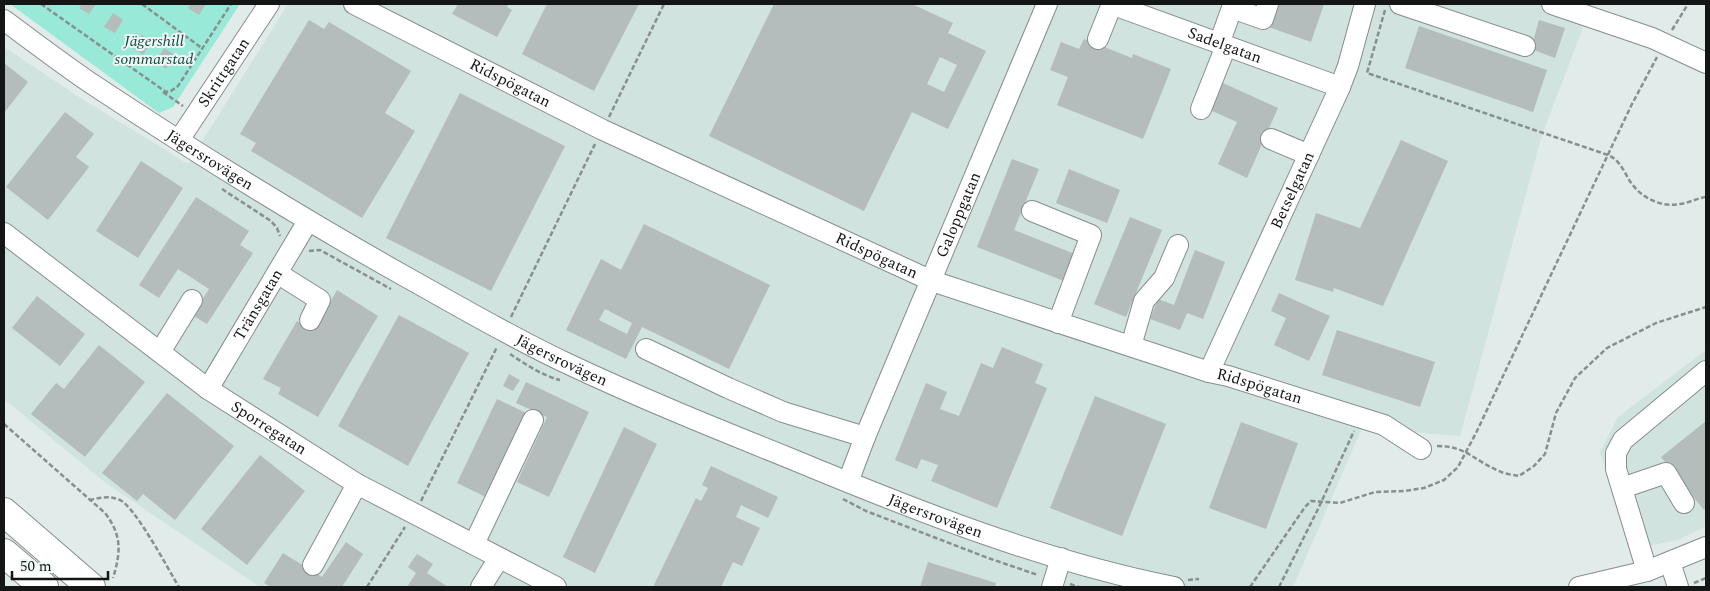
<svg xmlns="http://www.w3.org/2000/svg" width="1710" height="591" font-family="Spectral,serif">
<rect width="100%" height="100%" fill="#e1ebe9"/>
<!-- built -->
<g fill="#d0e3de">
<path d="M288,4H1592L1542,135L1460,436L1362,428L1293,587H260L106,483L4,399V47L79,97L188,164Z"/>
<path d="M1706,350V526L1678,540L1632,549L1600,452L1618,417Z"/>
</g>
<!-- green -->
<path fill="#99e9d8" d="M10,4H240L173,107L159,113Z"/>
<!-- building -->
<g fill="#b4bdbb" fill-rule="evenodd">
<path d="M82,4H96L89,14L79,8Z"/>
<path d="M191,4H206L199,15L188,8Z"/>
<path d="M458,4H509L507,7L512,10L497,37L452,14Z"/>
<path d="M547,4H639L594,91L522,54Z"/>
<path d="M774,4H912L953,23L948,33L986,51L948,129L912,112L864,211L709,136ZM940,57L957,65L944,92L927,84Z"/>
<path d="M1274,4H1324L1311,42L1266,26Z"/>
<path d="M113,13L123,20L115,33L104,27Z"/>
<path d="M309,20L324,29L329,22L411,71L385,113L415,131L362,218L251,151L256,143L240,134Z"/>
<path d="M1539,20L1565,28L1555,58L1531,49Z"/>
<path d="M1419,26L1547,70L1533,112L1405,68Z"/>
<path d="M142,35L152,41L143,55L133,48Z"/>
<path d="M1084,39L1132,58L1133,54L1171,69L1143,139L1057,105L1068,77L1050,70L1061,42L1079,49Z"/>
<path d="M164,48L175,55L166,69L156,62Z"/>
<path d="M4,63L28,82L4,113Z"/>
<path d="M1223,83L1278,108L1247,178L1218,164L1237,122L1210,110Z"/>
<path d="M460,93L565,146L491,291L386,238Z"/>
<path d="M65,112L94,134L76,157L89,167L48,220L6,187Z"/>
<path d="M1401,140L1448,161L1383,306L1334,288L1333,292L1295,280L1316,213L1360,228Z"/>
<path d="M1012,159L1039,169L1014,230L1075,254L1064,281L977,247Z"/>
<path d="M141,161L183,188L138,258L96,231Z"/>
<path d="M1069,169L1120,190L1107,223L1056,203Z"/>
<path d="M196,197L249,231L240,245L253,253L207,324L192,315L209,289L178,269L159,298L139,285Z"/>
<path d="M1130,217L1162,230L1126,317L1094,304Z"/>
<path d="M644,224L770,285L729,369L642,327L626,359L566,330L601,259L621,270ZM605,309L632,323L627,334L599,320Z"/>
<path d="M1195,250L1225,262L1203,319L1187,313L1180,330L1150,319L1158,299L1174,305Z"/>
<path d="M337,290L378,316L318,417L278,394L281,388L263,379L297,321L314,331Z"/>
<path d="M1279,293L1330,316L1309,361L1274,345L1286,318L1271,311Z"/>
<path d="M37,296L85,334L60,366L12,328Z"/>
<path d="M399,315L469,353L408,466L338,426Z"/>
<path d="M1337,330L1435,362L1420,407L1322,375Z"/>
<path d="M99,345L145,382L85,457L31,414L56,383L64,389Z"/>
<path d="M1002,347L1043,364L1035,383L1047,388L997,508L931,481L938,465L921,459L917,469L895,460L926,383L947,392L940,409L959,416L981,363L993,368Z"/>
<path d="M509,374L520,380L513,391L503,386Z"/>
<path d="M526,382L589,412L549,497L517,482L547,417L516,403Z"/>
<path d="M167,393L234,446L175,520L143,494L137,501L102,473Z"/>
<path d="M1095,396L1166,424L1122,536L1050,508Z"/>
<path d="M497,399L530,415L490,499L457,483Z"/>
<path d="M1706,421V508L1704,510L1661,457Z"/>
<path d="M1241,422L1298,443L1266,529L1209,508Z"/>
<path d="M624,427L657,444L595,573L563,557Z"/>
<path d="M260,455L305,491L247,565L201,529Z"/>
<path d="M711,466L778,497L768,518L741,505L736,517L760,528L742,566L733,562L721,587H653L696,498L701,501L708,488L702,485Z"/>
<path d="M346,542L363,554L342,587H271L264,583L283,553L322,577Z"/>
<path d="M417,554L433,564L427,573L448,587H407L416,573L408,567Z"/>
<path d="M928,562L996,583L995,587H920Z"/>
</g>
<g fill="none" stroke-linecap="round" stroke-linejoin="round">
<!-- minor casing -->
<g stroke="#858e8c" stroke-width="22">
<g id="minor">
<path id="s1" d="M354,4L603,130L932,281L1209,372L1228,376L1384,425L1421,449"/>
<path id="s2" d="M1111,4L1340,87"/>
<path d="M1400,4L1525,46"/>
<path d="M1552,4L1652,38L1706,63"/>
<path id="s3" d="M4,20C32,41 60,62 89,82C193,151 299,217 408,278C460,307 511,337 564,362C640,398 717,429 794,460C917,511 1043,561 1174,587"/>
<path d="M1098,39L1112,4"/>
<path d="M1219,44L1232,8L1263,19L1268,4"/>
<path d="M1201,109L1226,46"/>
<path d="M1271,139L1309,155"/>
<path id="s4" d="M179,140L269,4"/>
<path d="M1032,211L1091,235L1058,323"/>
<path id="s5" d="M4,233L208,389L357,484L556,587"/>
<path d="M277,273L320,300L310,320"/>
<path d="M1131,346L1144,301L1164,278L1178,245"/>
<path d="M646,349L728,388L783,412L865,437"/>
<path d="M160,352L192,300"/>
<path id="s6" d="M1209,372L1340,87L1348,66L1365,4"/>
<path id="s7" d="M208,389L308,221"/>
<path id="s8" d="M848,482L865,437L1047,4"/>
<path d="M1622,488L1666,473L1684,503"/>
<path d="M474,544L533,420"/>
<path d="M1670,562L1678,587"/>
<path d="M313,565L357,484"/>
<path d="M1647,571L1616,469V453L1623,440L1706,371"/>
<path d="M481,587L499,558"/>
<path d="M1052,587L1061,558"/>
<path d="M1579,587L1647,571L1706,547"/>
</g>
</g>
<!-- highway casing -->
<g stroke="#858e8c" stroke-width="30">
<g id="highway">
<path d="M4,512L91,587"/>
<path d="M4,553L44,587"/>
</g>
</g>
<!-- path -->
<g stroke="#888f8d" stroke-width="2.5" stroke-dasharray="5 2.5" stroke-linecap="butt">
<path d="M41,4L166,92L171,91L178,86L231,4"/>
<path d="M142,4L203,49"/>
<path d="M1385,10L1367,73L1608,155C1618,159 1623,169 1628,178C1638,196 1659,208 1680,204C1689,203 1697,198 1706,197"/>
<path d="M1672,30L1688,4"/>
<path d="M163,92L183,106"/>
<path d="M609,117L664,4"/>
<path d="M222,189L271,221L277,228L280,236"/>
<path d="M309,251L320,250L391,289"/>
<path d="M511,317L595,144"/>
<path d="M510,354C525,364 543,376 560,380"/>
<path d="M4,424L105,513C122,535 121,552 113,578"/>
<path d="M1437,446C1466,446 1475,461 1499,471C1505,474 1513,475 1519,476L1534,466L1545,454L1556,413L1575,378L1607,348L1656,323L1706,307"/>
<path d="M843,499L866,511L988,558L1038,575"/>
<path d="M89,500C100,498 109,495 120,500C136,508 168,569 179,587"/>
<path d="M421,501L497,347"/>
<path d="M1188,580L1199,579"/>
<path d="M1694,583L1706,578"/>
<path d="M1070,584L1079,587"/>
<path d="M367,587L405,527"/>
<path d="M1250,587L1305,507L1311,501L1340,503L1375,492L1404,491L1424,488L1444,480L1458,467L1476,433L1631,106L1657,57"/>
<path d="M1279,587L1318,509L1354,431"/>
</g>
<!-- minor -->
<use href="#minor" stroke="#fff" stroke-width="20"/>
<!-- highway -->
<use href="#highway" stroke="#fff" stroke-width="28"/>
</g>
<g text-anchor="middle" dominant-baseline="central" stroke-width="4" stroke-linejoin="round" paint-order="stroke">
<!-- park labels -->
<g font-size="16" font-style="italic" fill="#0f4a41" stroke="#eff8f6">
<text x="154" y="41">Jägershill<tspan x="154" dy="18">sommarstad</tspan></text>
</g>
<!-- street labels -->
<g font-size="16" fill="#131615" stroke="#eff8f6">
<text stroke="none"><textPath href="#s2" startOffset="121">Sadelgatan</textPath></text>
<text stroke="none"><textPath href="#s4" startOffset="81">Skrittgatan</textPath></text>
<text stroke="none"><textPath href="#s1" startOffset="175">Ridspögatan</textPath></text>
<text stroke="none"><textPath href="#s3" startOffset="249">Jägersrovägen</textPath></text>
<text stroke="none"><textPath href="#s6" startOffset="200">Betselgatan</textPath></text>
<text stroke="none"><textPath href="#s8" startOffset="289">Galoppgatan</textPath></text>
<text stroke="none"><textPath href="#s1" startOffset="580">Ridspögatan</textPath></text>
<text stroke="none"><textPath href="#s7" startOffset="98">Tränsgatan</textPath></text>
<text stroke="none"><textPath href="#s3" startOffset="654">Jägersrovägen</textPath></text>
<text stroke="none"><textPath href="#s1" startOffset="985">Ridspögatan</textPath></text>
<text stroke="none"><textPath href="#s5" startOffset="329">Sporregatan</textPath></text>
<text stroke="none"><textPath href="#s3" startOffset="1059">Jägersrovägen</textPath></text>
</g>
</g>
<!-- border -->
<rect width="1710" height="591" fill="none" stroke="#131615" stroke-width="10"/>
<!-- scale -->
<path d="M12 571v8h96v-8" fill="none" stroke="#131615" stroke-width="2.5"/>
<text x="20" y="571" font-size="15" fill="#131615" stroke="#eff8f6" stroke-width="4" paint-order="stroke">50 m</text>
</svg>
